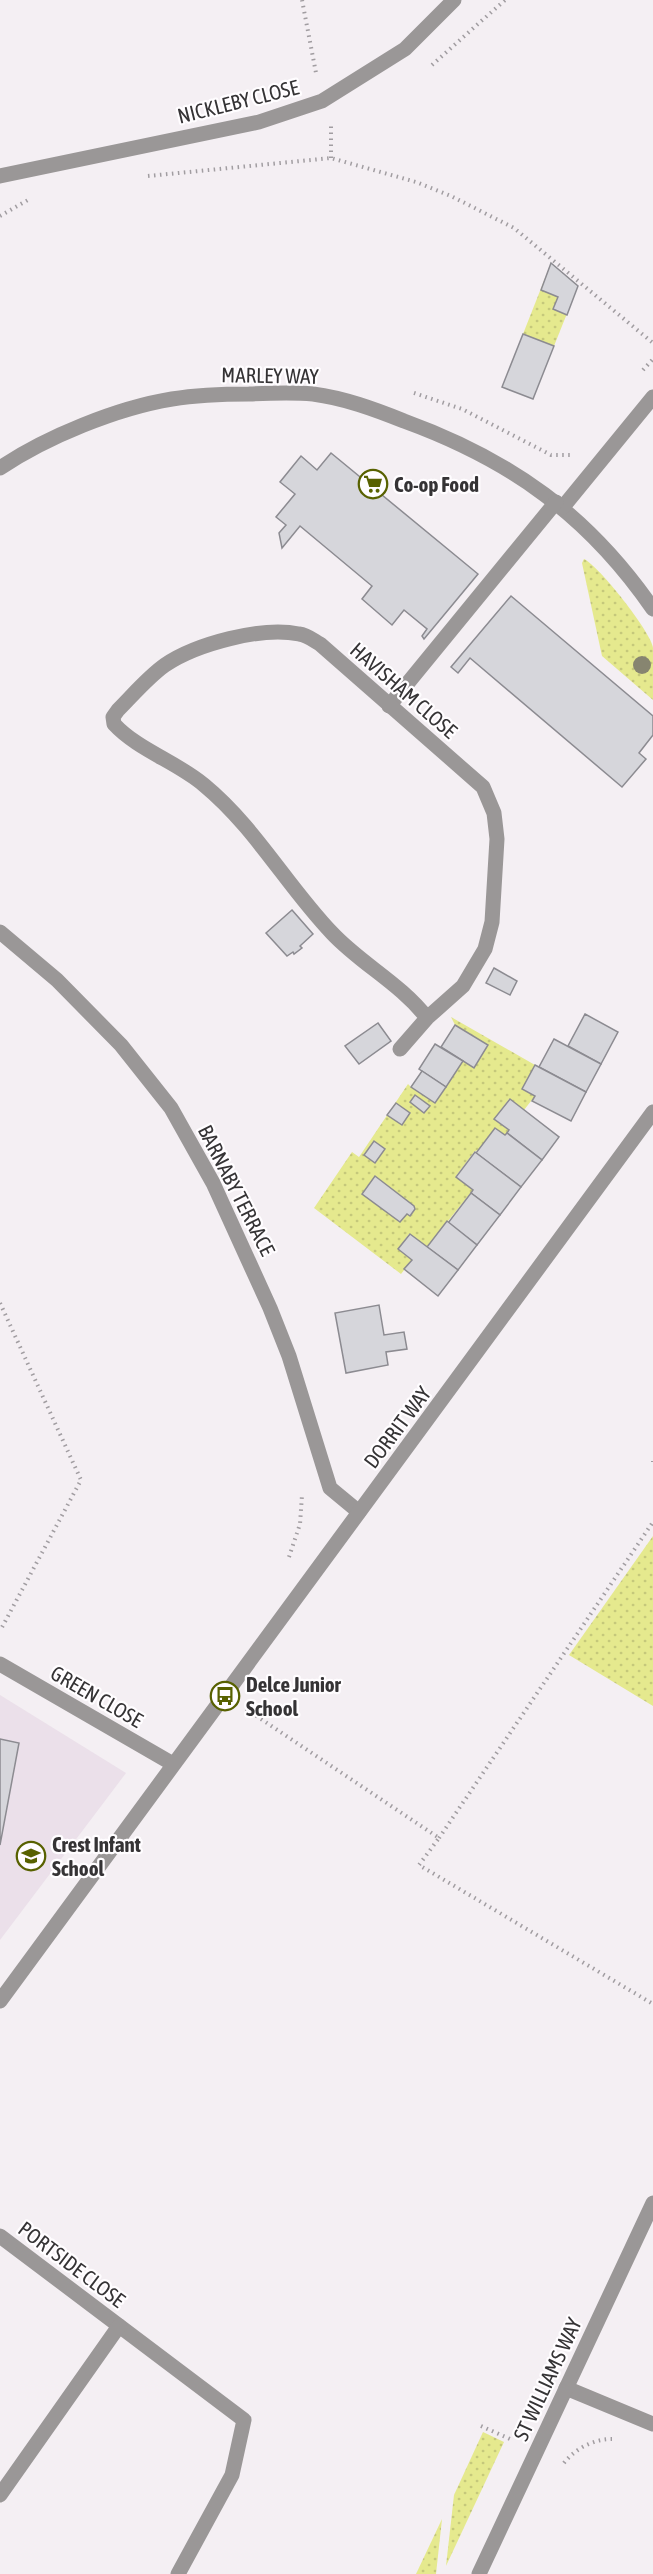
<svg xmlns="http://www.w3.org/2000/svg" width="653" height="2574" font-family="'Asap Condensed',sans-serif">
<defs>
<pattern id="grass-dots" width="8" height="8" patternUnits="userSpaceOnUse" patternTransform="scale(1.5)"><rect width="8" height="8" fill="#e5e98e"/><path d="M2 2h.1M6 6h.1" fill="none" stroke="#c5c87b" stroke-width="1.8" stroke-linecap="round"/></pattern>
</defs>
<rect width="100%" height="100%" fill="#f4eff3"/>
<!-- built -->
<path fill="#ebe0ea" d="M0,1695L126,1773L0,1940Z"/>
<!-- grass -->
<g fill="url(#grass-dots)">
<path d="M551,263L578,286L554,346L523,334Z"/>
<path d="M584,559C599,566 651,632 653,648C653,664 653,683 653,700L602,656L582,563Z"/>
<path d="M451,1017L535,1065L522,1089L535,1096L524,1110L509,1099L494,1119L509,1130L505,1135L474,1152L456,1176L473,1190L427,1247L409,1234L398,1249L412,1260L401,1274L314,1208L352,1152L359,1157L408,1084L411,1087L422,1071L446,1086L463,1061L474,1067L488,1045L455,1025Z"/>
<path d="M653,1536V1706L569,1655Z"/>
<path d="M483,2432L504,2442L446,2566L454,2495Z"/>
<path d="M442,2519L436,2574H416Z"/>
</g>
<!-- building -->
<g fill="#d6d6db" stroke="#8c8b91" stroke-width="1.5">
<path d="M551,263L578,286L567,315L553,309L558,297L541,290Z"/>
<path d="M523,334L554,346L533,399L502,387Z"/>
<path d="M331,453L478,574L424,639L422,636L427,629L404,610L392,625L362,599L372,586L300,526L282,548L279,533L286,525L276,517L295,494L280,482L301,456L317,470Z"/>
<path d="M511,596L653,716V735L639,753L646,759L622,787L470,658L458,673L451,667Z"/>
<path d="M292,910L313,934L300,946L302,948L294,954L293,952L287,956L266,933Z"/>
<path d="M494,968L517,981L510,995L486,983Z"/>
<path d="M585,1014L618,1032L601,1064L568,1046Z"/>
<path d="M378,1023L391,1041L359,1064L345,1046Z"/>
<path d="M455,1025L488,1045L474,1068L441,1047Z"/>
<path d="M554,1039L601,1064L586,1092L539,1067Z"/>
<path d="M435,1044L463,1061L446,1087L419,1069Z"/>
<path d="M535,1065L586,1092L571,1121L532,1101L535,1096L522,1089Z"/>
<path d="M422,1071L446,1087L435,1103L411,1087Z"/>
<path d="M415,1095L430,1106L424,1113L410,1102Z"/>
<path d="M510,1099L559,1137L542,1160L507,1133L509,1130L494,1119Z"/>
<path d="M396,1103L410,1113L402,1125L387,1115Z"/>
<path d="M495,1128L505,1135L507,1133L542,1160L521,1187L476,1153Z"/>
<path d="M374,1141L385,1149L375,1163L364,1155Z"/>
<path d="M475,1152L521,1187L500,1215L471,1193L473,1190L456,1177Z"/>
<path d="M375,1176L414,1206L415,1209L410,1216L407,1214L400,1222L362,1194Z"/>
<path d="M471,1193L500,1215L477,1245L448,1223Z"/>
<path d="M447,1221L477,1245L458,1270L427,1247Z"/>
<path d="M410,1234L458,1270L438,1296L404,1269L412,1260L398,1249Z"/>
<path d="M379,1305L384,1335L404,1332L407,1349L386,1352L388,1365L346,1373L335,1313Z"/>
<path d="M0,1739L19,1743L0,1845Z"/>
</g>
<g fill="none" stroke-linecap="round" stroke-linejoin="round">
<!-- path -->
<g stroke="#a19da1" stroke-width="4" stroke-dasharray="1.5 4.5" stroke-linecap="butt">
<path d="M302,0L316,73"/>
<path d="M432,65L505,0"/>
<path d="M331,158V126"/>
<path d="M148,176L331,158L416,182L451,196L514,228L653,343"/>
<path d="M0,216L28,200"/>
<path d="M643,370L653,359"/>
<path d="M414,393L462,409L551,455H570"/>
<path d="M0,1303L81,1480L0,1631"/>
<path d="M653,1461V1462"/>
<path d="M289,1557L300,1524L302,1495"/>
<path d="M246,1709L439,1838L419,1865L653,2004"/>
<path d="M439,1838L653,1522"/>
<path d="M481,2426L510,2439"/>
<path d="M564,2463C575,2449 593,2439 612,2439"/>
</g>
<!-- minor -->
<g stroke="#9a9797" stroke-width="15">
<path d="M0,176L259,122L322,101L405,49L454,0"/>
<path d="M0,468C46,437 117,408 172,399C197,395 223,394 249,394C270,393 291,392 313,394C344,398 374,409 404,421C511,460 588,515 653,609"/>
<path d="M563,507L653,397"/>
<path d="M389,706L556,502"/>
<path d="M0,932L57,980L121,1045L171,1108L213,1183L270,1308L289,1356L330,1488L359,1512"/>
<path d="M400,1049L427,1018L463,986L485,949L492,922L497,839L494,813L483,787L320,644C313,640 307,635 299,634C262,626 196,644 165,665C148,677 133,695 118,710L113,717L114,724C138,750 177,762 204,785C255,827 287,886 332,933C361,964 401,984 427,1018"/>
<path d="M0,1664L173,1764"/>
<path d="M0,2001L653,1112"/>
<path d="M0,2236L244,2420L232,2475L178,2574"/>
<path d="M566,2388L653,2424"/>
<path d="M0,2495L119,2326"/>
<path d="M479,2574L653,2203"/>
</g>
</g>
<!-- trees -->
<circle fill="#878570" cx="642" cy="665" r="9"/>
<!-- icons -->
<defs>
<g id="supermarket-ring" transform="scale(1.5)"><circle r="9.5" fill="#fffdff" stroke="#586100" stroke-width="1.5"/><path d="M-6-5.5h2.5l.6 2H6L4.5 2H-2.5L-4.4-4H-6ZM-1.5 3.2a1.3 1.3 0 1 0 .1 0ZM3 3.2a1.3 1.3 0 1 0 .1 0Z" fill="#586100"/></g>
<g id="bus-ring" transform="scale(1.5)"><circle r="9.5" fill="#fffdff" stroke="#586100" stroke-width="1.5"/><path d="M-5-6H5V4H4V6H2V4H-2V6H-4V4H-5ZM-3.5-4V0h7V-4ZM-3.5 1.2v1.5H-2V1.2ZM2 1.2v1.5H3.5V1.2Z" fill="#586100"/></g>
<g id="school-ring" transform="scale(1.5)"><circle r="9.5" fill="#fffdff" stroke="#586100" stroke-width="1.5"/><path d="M0-5L7-2L0 1L-7-2ZM-4 1L0 2.5L4 1V4Q0 6-4 4Z" fill="#586100"/></g>
</defs>
<g fill-rule="evenodd">
<use href="#supermarket-ring" x="373" y="484"/>
<use href="#bus-ring" x="225" y="1696"/>
<use href="#school-ring" x="31" y="1856"/>
</g>
<g text-anchor="middle" dominant-baseline="central" stroke-width="4.5" stroke-linejoin="round" paint-order="stroke">
<!-- street labels -->
<g font-size="21" fill="#353335" stroke="#fffdff">
<text transform="translate(238 101) rotate(-14)">NICKLEBY CLOSE</text>
<text transform="translate(270 375) rotate(1)">MARLEY WAY</text>
<text transform="translate(404 690) rotate(41)">HAVISHAM CLOSE</text>
<text transform="translate(237 1190) rotate(63)">BARNABY TERRACE</text>
<text transform="translate(397 1427) rotate(-53)">DORRIT WAY</text>
<text transform="translate(97 1696) rotate(30)">GREEN CLOSE</text>
<text transform="translate(72 2264) rotate(37)">PORTSIDE CLOSE</text>
<text transform="translate(547 2379) rotate(-65)">ST WILLIAMS WAY</text>
</g>
<!-- poi labels -->
<g font-size="21" font-weight="bold" fill="#353335" stroke="#fffdff" text-anchor="start">
<text x="394" y="484">Co-op Food</text>
<text x="246" y="1684">Delce Junior<tspan x="246" dy="24">School</tspan></text>
<text x="52" y="1844">Crest Infant<tspan x="52" dy="24">School</tspan></text>
</g>
</g>
</svg>
